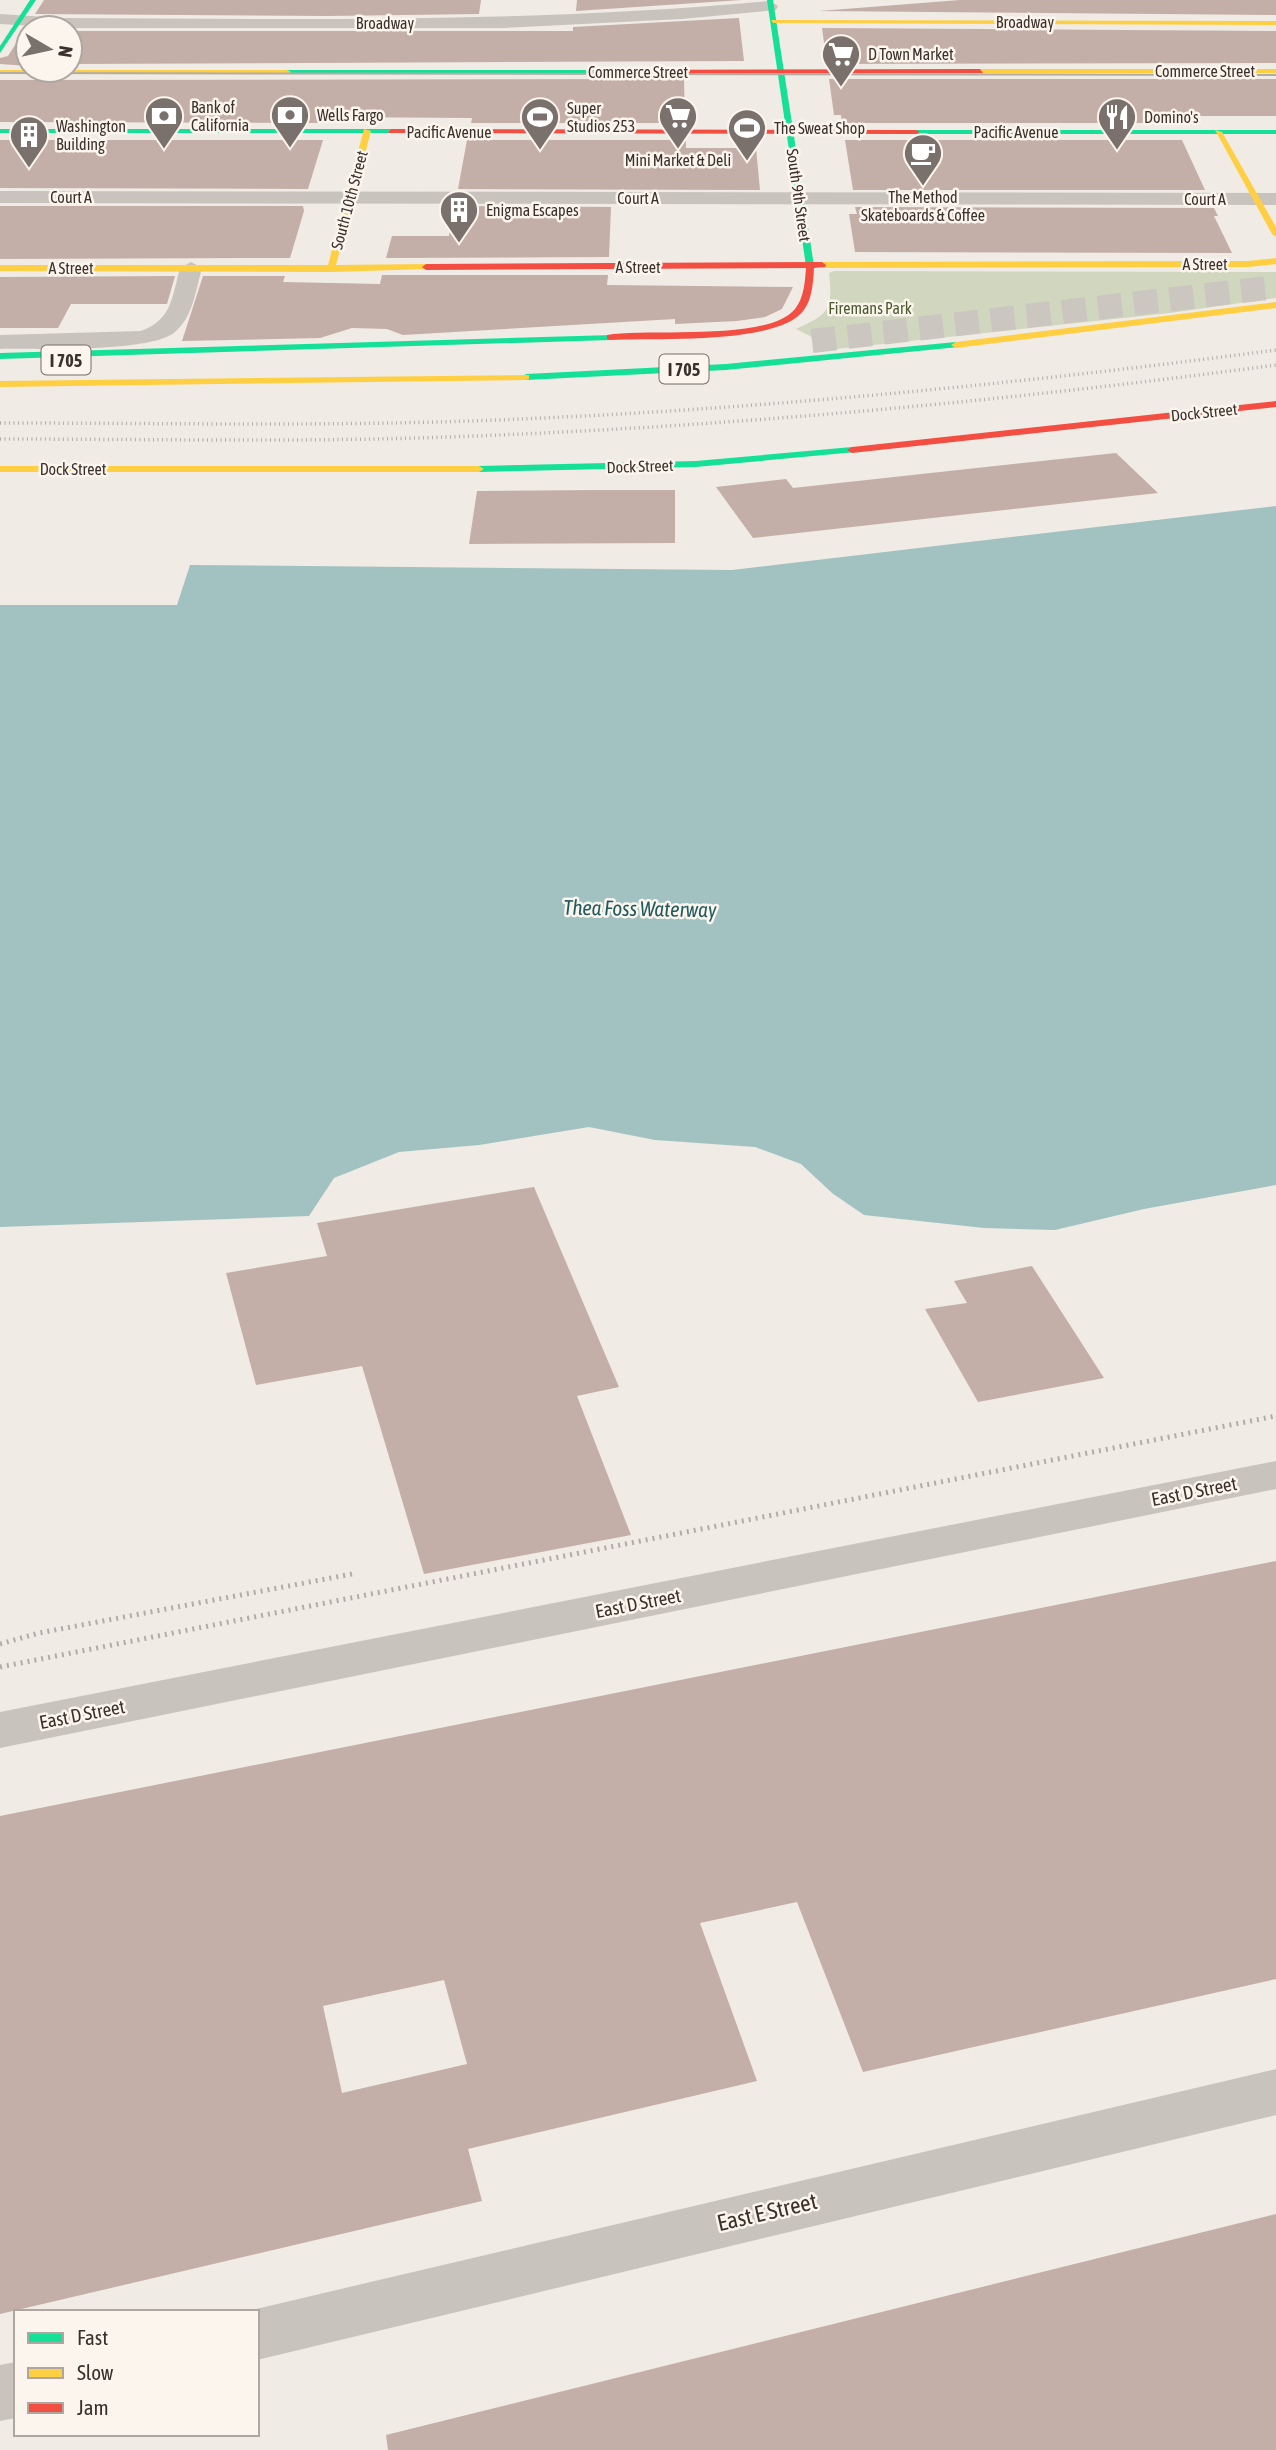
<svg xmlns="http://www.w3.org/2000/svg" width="1276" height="2450" font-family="'Asap Condensed',sans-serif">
<rect width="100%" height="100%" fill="#f0ebe5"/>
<!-- green -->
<path fill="#d1d6bf" d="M834,271L1276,272V298L1170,313L836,349L796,329C829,314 833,310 829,273Z"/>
<!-- water -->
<path fill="#a1c2c1" d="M1276,506V1185L1144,1209L1055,1230L984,1228L864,1215L832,1193L801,1164L755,1147L655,1140L589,1127L479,1145L399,1152L334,1178L309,1216L0,1227V605H177L190,565L732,570Z"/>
<!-- building -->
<g fill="#c3afa7" fill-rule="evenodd">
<path d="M44,0H481L479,14L327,16L35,14Z"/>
<path d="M577,0H742L576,11Z"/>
<path d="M960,0H1276V15L819,11Z"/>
<path d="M739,18L744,61L70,64V31H573V27Z"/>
<path d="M26,28L28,66L0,64V58L8,56Z"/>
<path d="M822,28L1276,31V63L827,64Z"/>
<path d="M684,79L685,123H471L472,118L329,117L327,123L0,122V80Z"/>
<path d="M829,79H1276V116H1170L1173,123H842L841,115H834Z"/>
<path d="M0,140H323L308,189L0,188Z"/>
<path d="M467,140H686V148H756L760,190L458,189Z"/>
<path d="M845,140H1182L1205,190H853Z"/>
<path d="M0,206H303L304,211L290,258L0,259Z"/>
<path d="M454,206L611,207L609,257L386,258L392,236H449Z"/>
<path d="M855,207L1214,208L1218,216H1214L1232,253L855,252L849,214H857Z"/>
<path d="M382,275H608L607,285L793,287L782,309L765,317L737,321L675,324V319L403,335L387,329L352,328L320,338L182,341L203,276H285L283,282L380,284Z"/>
<path d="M175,276L167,304H71L58,328H0V277Z"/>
<path d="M1116,453L1158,493L753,538L716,487L786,479L793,488Z"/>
<path d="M597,490H675V543L469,544L477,491Z"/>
<path d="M534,1187L619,1387L577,1396L631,1535L424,1574L362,1366L256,1385L226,1273L327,1256L317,1223Z"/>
<path d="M1032,1266L1104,1378L978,1402L925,1309L967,1303L954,1281Z"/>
<path d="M1276,1561V1979L863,2072L797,1902L700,1923L757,2081L468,2149L482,2201L0,2314V1816ZM444,1980L467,2064L342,2093L323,2006Z"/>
<path d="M1276,2214V2450H388L386,2435Z"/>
</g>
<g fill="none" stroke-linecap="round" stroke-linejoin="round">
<!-- highway-tunnel -->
<path stroke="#ccc6c0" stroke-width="24" stroke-dasharray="24 12" stroke-linecap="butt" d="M812,341L1276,287"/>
<!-- street -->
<g fill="#c9c3be" fill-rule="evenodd">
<path d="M770,1L778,6L776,10L682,19L505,28H70L0,24V14L61,18C298,19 534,23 770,1Z"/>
<path d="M0,191L1276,193V205L0,203Z"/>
<path d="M191,262L202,268C196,289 193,317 175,332C151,353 36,348 0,349V335L141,331C172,320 172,297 180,268Z"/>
<path d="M1276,1461V1489L0,1748V1712Z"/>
<path d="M1276,2069V2115L257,2360V2312H243Z"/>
<path d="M16,2362V2418L0,2421V2365Z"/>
</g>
<!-- fast -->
<g fill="#16e098" fill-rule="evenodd">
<path d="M30,0H36L0,53V46Z"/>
<path d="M767,0H773L814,266L810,269L806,266Z"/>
<path d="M284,70H595L599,72L595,74H287Z"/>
<path d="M0,129H391L395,131L391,133H0Z"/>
<path d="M913,130H1276V134H916Z"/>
<path d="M613,335V339L610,340L0,359V353Z"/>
<path d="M956,342L959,343V347L726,370L526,380L521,377L526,374L726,364Z"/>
<path d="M852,447L857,450L856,452L696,467L479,472L474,469L479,466L696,461Z"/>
</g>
<!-- slow -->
<g fill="#ffcf43" fill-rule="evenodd">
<path d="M771,20L1276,21V25L773,23Z"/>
<path d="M977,69H1276V73H980Z"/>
<path d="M0,70H287L291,72L287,74H0Z"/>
<path d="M364,129L371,131L336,265L426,264L430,267L429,269L331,272L0,271V265H328Z"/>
<path d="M1215,130L1222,132L1276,227V237L1272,234Z"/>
<path d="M1276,258V264L1248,267L822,268L818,265L822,262L1248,261Z"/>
<path d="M1276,302V308L956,348L951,345L956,342Z"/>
<path d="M529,375V379L526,380L0,387V381Z"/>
<path d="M0,466H479L484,469L479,472H0Z"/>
</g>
<!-- jam -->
<g fill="#f24e42" fill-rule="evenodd">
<path d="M980,69L983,73L595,74L591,72L595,70Z"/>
<path d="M391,129L916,130L920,132L916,134L388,133Z"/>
<path d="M822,262L826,265L825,267L814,268C813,285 812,306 797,317C761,344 655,338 610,340L607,339V335C649,328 768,342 795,309C804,298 805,281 806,268L426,270L422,267L426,264Z"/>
<path d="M1276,401V407L852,453L847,450L852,447Z"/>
</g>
<!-- tram -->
<path stroke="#b1aca8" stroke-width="2" d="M0,73L1276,75"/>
<!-- rail-far1 -->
<g stroke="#b1aca8" stroke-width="3.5" stroke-dasharray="1 3.5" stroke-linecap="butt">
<path d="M0,423C174,423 347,427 521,419C774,408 1025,383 1276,350"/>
<path d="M0,439C139,439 279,442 418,438C705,429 991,403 1276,365"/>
</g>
<!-- rail -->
<g stroke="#b1aca8" stroke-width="5" stroke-dasharray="2 5" stroke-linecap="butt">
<path d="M0,1644L39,1633L352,1574"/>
<path d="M0,1667L1276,1416"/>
</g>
</g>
<!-- icons -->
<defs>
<g id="supermarket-pin" transform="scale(2.0125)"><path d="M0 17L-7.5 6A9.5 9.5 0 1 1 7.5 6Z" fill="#7a716c" stroke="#fbf5ee"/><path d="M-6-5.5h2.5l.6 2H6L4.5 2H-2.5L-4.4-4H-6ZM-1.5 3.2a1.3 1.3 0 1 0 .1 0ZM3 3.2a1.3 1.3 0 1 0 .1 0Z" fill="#fff"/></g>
<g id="bank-pin" transform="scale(2.0125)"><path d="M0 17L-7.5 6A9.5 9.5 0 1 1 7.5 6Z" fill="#7a716c" stroke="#fbf5ee"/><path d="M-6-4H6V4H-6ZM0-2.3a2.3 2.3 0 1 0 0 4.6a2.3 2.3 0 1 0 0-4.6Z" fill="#fff"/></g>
<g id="stadium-pin" transform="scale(2.0125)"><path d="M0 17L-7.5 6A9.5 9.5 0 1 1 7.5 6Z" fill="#7a716c" stroke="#fbf5ee"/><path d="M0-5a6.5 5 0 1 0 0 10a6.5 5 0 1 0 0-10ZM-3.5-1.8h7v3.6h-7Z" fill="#fff"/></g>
<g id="restaurant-pin" transform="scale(2.0125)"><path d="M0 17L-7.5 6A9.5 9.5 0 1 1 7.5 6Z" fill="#7a716c" stroke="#fbf5ee"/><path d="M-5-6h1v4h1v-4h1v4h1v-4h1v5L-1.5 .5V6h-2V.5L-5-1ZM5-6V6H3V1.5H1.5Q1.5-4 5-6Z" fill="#fff"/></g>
<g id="building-pin" transform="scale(2.0125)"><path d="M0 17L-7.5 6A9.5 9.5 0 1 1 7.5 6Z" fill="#7a716c" stroke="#fbf5ee"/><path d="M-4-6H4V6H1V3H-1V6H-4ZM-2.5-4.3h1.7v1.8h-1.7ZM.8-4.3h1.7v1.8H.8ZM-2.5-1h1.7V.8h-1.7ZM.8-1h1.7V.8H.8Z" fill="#fff"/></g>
<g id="cafe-pin" transform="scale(2.0125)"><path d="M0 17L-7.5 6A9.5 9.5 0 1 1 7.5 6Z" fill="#7a716c" stroke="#fbf5ee"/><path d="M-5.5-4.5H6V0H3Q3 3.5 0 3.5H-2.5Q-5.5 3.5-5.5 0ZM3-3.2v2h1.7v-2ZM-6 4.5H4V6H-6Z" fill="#fff"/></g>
</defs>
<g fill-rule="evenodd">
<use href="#supermarket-pin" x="841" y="54"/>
<use href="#bank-pin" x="290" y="115"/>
<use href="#bank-pin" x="164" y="116"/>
<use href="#supermarket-pin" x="678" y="116"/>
<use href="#stadium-pin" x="540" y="117"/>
<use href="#restaurant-pin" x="1117" y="117"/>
<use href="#stadium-pin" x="747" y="128"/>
<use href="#building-pin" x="29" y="135"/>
<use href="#cafe-pin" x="923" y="153"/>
<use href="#building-pin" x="459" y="210"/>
</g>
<g text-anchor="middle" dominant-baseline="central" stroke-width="5" stroke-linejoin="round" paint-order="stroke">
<!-- far-street labels -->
<g font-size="16" fill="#3b302b" stroke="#fbf5ee">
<text x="1025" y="22">Broadway</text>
<text x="385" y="23">Broadway</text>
<text x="1205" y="71">Commerce Street</text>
<text x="638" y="72">Commerce Street</text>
<text x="449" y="132">Pacific Avenue</text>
<text x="1016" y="132">Pacific Avenue</text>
<text transform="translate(799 195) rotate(82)">South 9th Street</text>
<text x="71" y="197">Court A</text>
<text x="638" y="198">Court A</text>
<text x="1205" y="199">Court A</text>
<text transform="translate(349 200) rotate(-75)">South 10th Street</text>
<text x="1205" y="264">A Street</text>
<text x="638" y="267">A Street</text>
<text x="71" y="268">A Street</text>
<text transform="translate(1204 412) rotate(-6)">Dock Street</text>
<text transform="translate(640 466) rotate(-2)">Dock Street</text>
<text x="73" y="469">Dock Street</text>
</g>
<!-- far-poi labels -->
<g font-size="16" fill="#3b302b" stroke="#fbf5ee" text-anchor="start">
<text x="868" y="54">D Town Market</text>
<text x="191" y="107">Bank of<tspan x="191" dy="18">California</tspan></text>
<text x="567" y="108">Super<tspan x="567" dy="18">Studios 253</tspan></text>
<text x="317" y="115">Wells Fargo</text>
<text x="1144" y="117">Domino's</text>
<text x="56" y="126">Washington<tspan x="56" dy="18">Building</tspan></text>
<text x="774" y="128">The Sweat Shop</text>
<text x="678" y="160" text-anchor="middle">Mini Market &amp; Deli</text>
<text x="923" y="197" text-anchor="middle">The Method<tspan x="923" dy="18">Skateboards &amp; Coffee</tspan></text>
<text x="486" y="210">Enigma Escapes</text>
</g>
<!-- far-park labels -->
<g font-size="16" fill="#4a5a2e" stroke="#fbf5ee">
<text x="870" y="308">Firemans Park</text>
</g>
<!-- shield labels -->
<g fill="#fbf5ee" stroke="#756b66" stroke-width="2">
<rect x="41.5" y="345.5" width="49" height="29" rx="5"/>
<rect x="659.5" y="354.5" width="49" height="29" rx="5"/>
</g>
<g font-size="18" font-weight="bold" fill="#3b302b">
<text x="66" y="360">I 705</text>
<text x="684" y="369">I 705</text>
</g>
<!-- street labels -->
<g font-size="19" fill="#3b302b" stroke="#fbf5ee">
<text transform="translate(1194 1491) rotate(-11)">East D Street</text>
<text transform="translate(638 1603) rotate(-11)">East D Street</text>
<text transform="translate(82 1714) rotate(-11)">East D Street</text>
</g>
<!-- water labels -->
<g font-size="21" font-style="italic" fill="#1f5a5e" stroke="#fbf5ee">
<text transform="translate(640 908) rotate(1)">Thea Foss Waterway</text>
</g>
<!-- near-street labels -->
<g font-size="23" fill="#3b302b" stroke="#fbf5ee">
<text transform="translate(767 2212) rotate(-13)">East E Street</text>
</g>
</g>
<!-- legend -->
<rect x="14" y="2310" width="245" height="126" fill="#fbf5ee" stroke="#aea6a0" stroke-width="2"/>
<rect x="28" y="2333" width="35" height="10" fill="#16e098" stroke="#aea6a0" stroke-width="2"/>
<text x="77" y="2345" font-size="21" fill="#3b302b">Fast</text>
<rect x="28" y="2368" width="35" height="10" fill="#ffcf43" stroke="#aea6a0" stroke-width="2"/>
<text x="77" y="2380" font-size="21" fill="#3b302b">Slow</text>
<rect x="28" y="2403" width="35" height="10" fill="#f24e42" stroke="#aea6a0" stroke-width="2"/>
<text x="77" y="2415" font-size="21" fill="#3b302b">Jam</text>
<!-- north arrow -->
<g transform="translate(49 49) rotate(99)"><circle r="33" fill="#fbf5ee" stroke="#aea6a0" stroke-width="2"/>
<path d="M0-5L12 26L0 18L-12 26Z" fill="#7a716c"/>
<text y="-10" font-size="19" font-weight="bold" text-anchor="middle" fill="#3b302b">N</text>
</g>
</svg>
